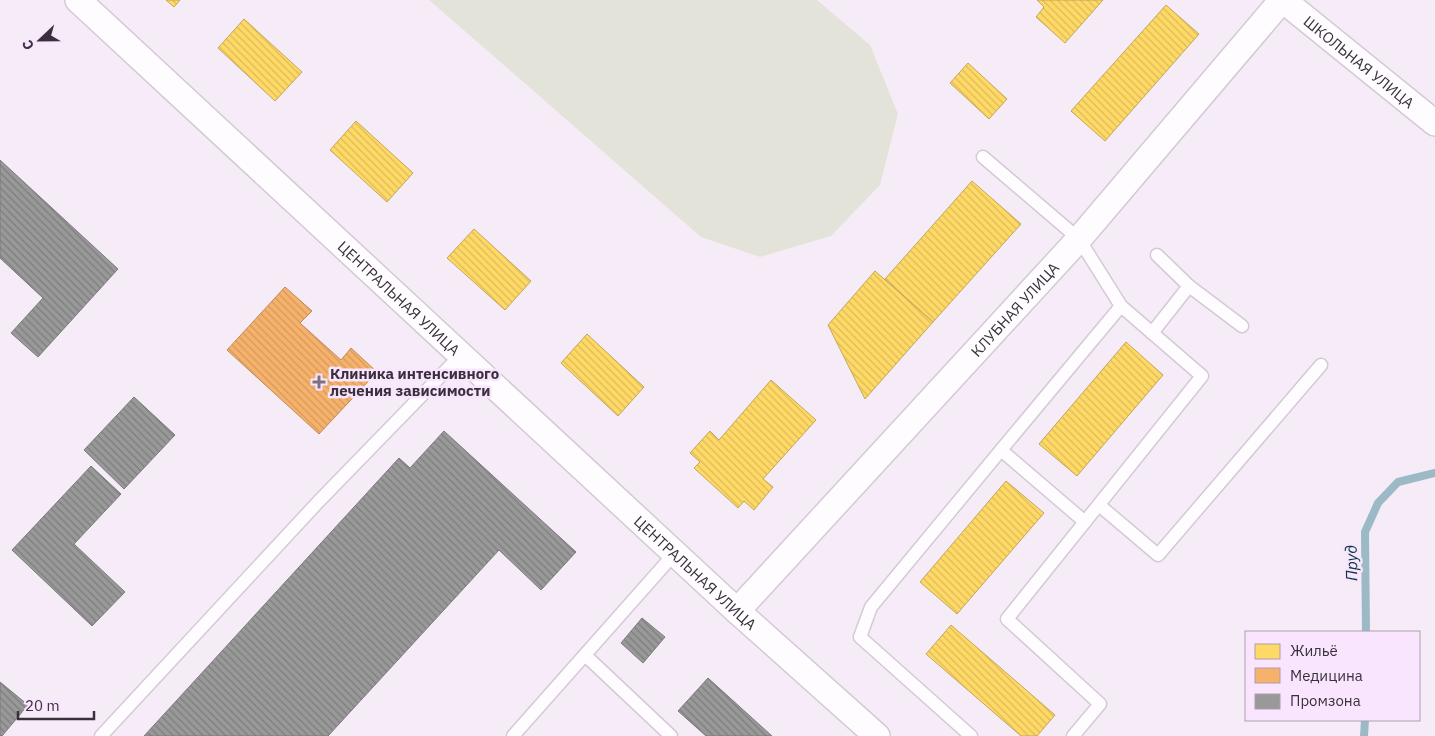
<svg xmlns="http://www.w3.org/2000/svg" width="1435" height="736" font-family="'IBM Plex Sans',sans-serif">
<defs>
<pattern id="homes-back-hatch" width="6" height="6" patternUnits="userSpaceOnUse" patternTransform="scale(1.25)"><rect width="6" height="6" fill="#ffd966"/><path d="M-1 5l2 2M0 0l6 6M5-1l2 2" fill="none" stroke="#dbbb59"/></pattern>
<pattern id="health-back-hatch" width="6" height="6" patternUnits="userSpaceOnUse" patternTransform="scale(1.25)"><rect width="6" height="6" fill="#f6b26b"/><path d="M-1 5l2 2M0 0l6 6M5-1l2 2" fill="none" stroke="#d4995e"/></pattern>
<pattern id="industry-back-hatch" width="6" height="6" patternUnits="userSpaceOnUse" patternTransform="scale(1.25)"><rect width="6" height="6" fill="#999"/><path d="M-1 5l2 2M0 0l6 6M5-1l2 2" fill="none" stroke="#7e7d7e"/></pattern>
</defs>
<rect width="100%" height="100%" fill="#f6ecf8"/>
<!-- grass -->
<path fill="#e4e3d9" d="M429,0H817L870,45L898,114L880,185L831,236L760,257L701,237Z"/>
<!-- homes -->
<g fill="url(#homes-back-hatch)" stroke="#c4a659">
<path d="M166,0H180L174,7Z"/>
<path d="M1037,0H1103L1065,43L1036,17L1044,7Z"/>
<path d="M1166,5L1199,34L1105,141L1071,111Z"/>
<path d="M244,19L302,72L275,101L218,48Z"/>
<path d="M968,63L1007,99L989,119L950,83Z"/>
<path d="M356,121L413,173L387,202L330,150Z"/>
<path d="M972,181L1021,224L933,322L885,279Z"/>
<path d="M474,229L531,281L505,310L447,258Z"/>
<path d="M875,271L933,322L865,399L828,325Z"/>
<path d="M587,334L644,387L618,416L561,363Z"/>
<path d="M1126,342L1163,375L1077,476L1039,444Z"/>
<path d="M771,380L816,420L763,479L773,487L754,510L744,501L738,508L694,468L700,462L690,453L710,431L719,440Z"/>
<path d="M1006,481L1044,513L957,614L920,582Z"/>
<path d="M951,625L1055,715L1037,736H1021L926,654Z"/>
</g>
<!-- health -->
<path fill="url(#health-back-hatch)" stroke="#be8b5d" d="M285,287L312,311L300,323L341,360L351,348L377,372L319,434L227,350Z"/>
<!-- industry -->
<g fill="url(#industry-back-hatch)" stroke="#7c7a7d">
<path d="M0,160L118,269L38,357L11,333L43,298L0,258Z"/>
<path d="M134,397L175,435L124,489L84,450Z"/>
<path d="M444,431L576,552L541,590L499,550L328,736H144L399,458L410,468Z"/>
<path d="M91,466L121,494L74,544L125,592L92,626L12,550Z"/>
<path d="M642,618L665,637L643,663L621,643Z"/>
<path d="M708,678L772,736H706L678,711Z"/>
<path d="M0,682L28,705L2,736H0Z"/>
</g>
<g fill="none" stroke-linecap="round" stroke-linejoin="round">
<!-- stream -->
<g stroke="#9bbac6" stroke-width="8">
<path d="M1366,632L1365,532L1378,503L1398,482L1435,473"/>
<path d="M1364,736L1365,720"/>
</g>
<!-- lane casing -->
<g stroke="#d3cad5" stroke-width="15">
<g id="lane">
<path d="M983,157L1079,239L1121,306L1202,376L1007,619L1100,704L1073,736"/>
<path d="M1189,286L1242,326"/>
<path d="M1152,333L1189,286L1157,255"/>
<path d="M1001,450L1121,306"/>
<path d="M1099,505L1158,555L1321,365"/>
<path d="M585,655L671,736"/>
<path d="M101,736L319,501L461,355"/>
<path d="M513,736L675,553"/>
<path d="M971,736L860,637L871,607L1001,450L1085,522"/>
</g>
</g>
<!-- street casing -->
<g stroke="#d3cad5" stroke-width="28">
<g id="street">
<path id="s1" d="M78,0L737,611L877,736"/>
<path id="s2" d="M1283,0L1435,123"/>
<path id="s3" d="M737,611L1079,239L1282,0"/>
</g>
</g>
<!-- lane -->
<use href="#lane" stroke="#fefcfe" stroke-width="12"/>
<!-- street -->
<use href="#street" stroke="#fefcfe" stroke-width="25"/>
</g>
<!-- markers -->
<path fill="#7c727e" stroke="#f9e6fe" stroke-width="2" d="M316.5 374.5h5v5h5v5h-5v5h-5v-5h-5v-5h5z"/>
<g text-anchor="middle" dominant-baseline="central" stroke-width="5" stroke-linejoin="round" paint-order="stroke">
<!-- street labels -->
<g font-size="15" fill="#3a303c" stroke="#f9e6fe">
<text stroke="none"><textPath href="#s2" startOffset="98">ШКОЛЬНАЯ УЛИЦА</textPath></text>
<text stroke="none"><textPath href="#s1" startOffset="438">ЦЕНТРАЛЬНАЯ УЛИЦА</textPath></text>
<text stroke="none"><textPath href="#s3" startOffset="410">КЛУБНАЯ УЛИЦА</textPath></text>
<text stroke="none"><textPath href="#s1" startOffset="842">ЦЕНТРАЛЬНАЯ УЛИЦА</textPath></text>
</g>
<!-- poi labels -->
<g font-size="15" font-weight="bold" fill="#3a303c" stroke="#f9e6fe" text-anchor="start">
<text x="330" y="373">Клиника интенсивного<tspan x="330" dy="17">лечения зависимости</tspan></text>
</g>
<!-- water labels -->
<g font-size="16" font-style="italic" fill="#083741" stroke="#f9e6fe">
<text transform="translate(1351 563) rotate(-91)">Пруд</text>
</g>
</g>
<!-- legend -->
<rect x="1245" y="631" width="175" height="90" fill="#f9e6fe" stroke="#ad9db0"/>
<rect x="1255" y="644" width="25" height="15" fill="#ffd966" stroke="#ad9db0"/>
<text x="1290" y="656" font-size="15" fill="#3a303c">Жильё</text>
<rect x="1255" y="668" width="25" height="15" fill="#f6b26b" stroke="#ad9db0"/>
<text x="1290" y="681" font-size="15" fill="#3a303c">Медицина</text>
<rect x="1255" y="694" width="25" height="15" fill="#999999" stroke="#ad9db0"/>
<text x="1290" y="706" font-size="15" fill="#3a303c">Промзона</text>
<!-- north arrow -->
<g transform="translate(40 40) rotate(248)" stroke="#f9e6fe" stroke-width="4" paint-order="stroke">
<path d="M0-4L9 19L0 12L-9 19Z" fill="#3a303c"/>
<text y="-8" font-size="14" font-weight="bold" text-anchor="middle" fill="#3a303c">С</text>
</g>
<!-- scale -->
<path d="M18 711v8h76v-8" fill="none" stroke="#3a303c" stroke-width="2.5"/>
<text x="25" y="711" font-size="15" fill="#3a303c" stroke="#f9e6fe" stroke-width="4" paint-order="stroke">20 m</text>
</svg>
